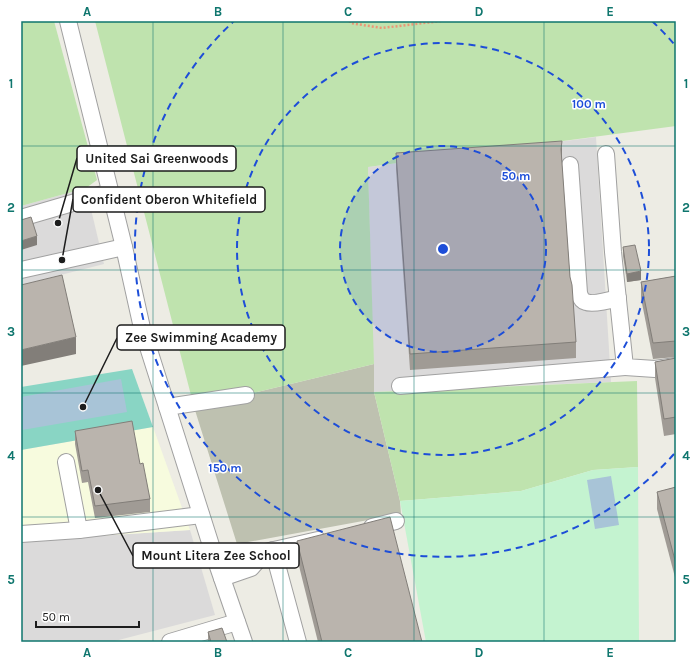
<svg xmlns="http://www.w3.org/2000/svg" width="697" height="663" font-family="Karla,sans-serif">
<rect width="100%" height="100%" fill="#edece4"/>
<!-- residential -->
<g fill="#dbdada">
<path d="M596,137L611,382L374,392L368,167Z"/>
<path d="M86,188L104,264L21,285V206Z"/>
<path d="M190,530L215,615L111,642H21V541Z"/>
</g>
<!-- education -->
<path fill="#f7fbde" d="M153,427L190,530L21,541V450Z"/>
<!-- construction -->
<path fill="#bec1b0" d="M374,364V392L400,501L401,514L237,544L194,407Z"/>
<!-- grass -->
<g fill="#bfe3ae">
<path d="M21,21H54L97,180L86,188L21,206Z"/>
<path d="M95,21H676V126L368,167L374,364L194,407Z"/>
<path d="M637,381L638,467L593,470L521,491L400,501L374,392Z"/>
</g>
<!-- park -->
<path fill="#c4f3d0" d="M638,467L639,642H426L400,501L521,491L593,470Z"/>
<!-- pitch -->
<path fill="#89d5c4" d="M132,369L153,427L21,450V387Z"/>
<!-- water -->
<g fill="#a8c4d7">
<path d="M121,379L127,412L22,430L21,421V397Z"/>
<path d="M611,476L619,525L595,529L587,480Z"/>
</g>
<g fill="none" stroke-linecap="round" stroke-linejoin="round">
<!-- minor casing -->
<g stroke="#a1a1a1" stroke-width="18">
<g id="minor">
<path d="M68,21L124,247L142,328L215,558L244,642"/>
<path d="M606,154L613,252L625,367L655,369L676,366"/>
<path d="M570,165L579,293C580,297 582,301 586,302C593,305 611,300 618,298"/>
<path d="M21,218L110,192"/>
<path d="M21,270L124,247"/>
<path d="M400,386L625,367"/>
<path d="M167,407L246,395"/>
<path d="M66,462L79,530"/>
<path d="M372,527L396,521"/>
<path d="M21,534L79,530L201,515"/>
<path d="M273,550L298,642"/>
<path d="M265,552L318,540"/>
<path d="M215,558L244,551L265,552L251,568L222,578"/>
<path d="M170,642L237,622"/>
</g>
</g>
<!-- path -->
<path stroke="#ec9676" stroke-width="2.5" stroke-dasharray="2 2" stroke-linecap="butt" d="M350,21V23L382,28L441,21"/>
<!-- minor -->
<use href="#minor" stroke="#fff" stroke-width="16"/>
</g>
<!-- wall -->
<g fill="#a09b95">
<path d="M396,153L562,157L561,162L570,277L576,342V358L410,370L396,169Z"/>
<path d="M623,247L641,280L627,282L623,256Z"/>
<path d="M676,276V357L653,359L641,298V282Z"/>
<path d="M676,358V434L664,436L655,378V362Z"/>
<path d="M75,431L140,464L150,499V512L95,518L88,482L82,483L75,444Z"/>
<path d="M676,487V581L657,509V492Z"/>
<path d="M297,541L422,642H318L297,558Z"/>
<path d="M208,632L227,642H208Z"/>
</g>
<!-- shaded-wall -->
<g fill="#827e79">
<path d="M562,141V157L561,166V149Z"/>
<path d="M37,236V245L21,250V241Z"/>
<path d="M641,271V280L627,282V274Z"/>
<path d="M76,337V354L21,366V350Z"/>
</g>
<!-- building -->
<g fill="#bab4ad" stroke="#827e79">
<path d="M562,141L561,149L570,277L572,285L576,342L410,354L396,153Z"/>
<path d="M31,217L37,236L21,241V220Z"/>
<path d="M635,245L641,271L627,274L623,247Z"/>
<path d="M62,275L76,337L21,350V285Z"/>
<path d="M676,276V341L653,343L641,282Z"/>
<path d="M676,358V417L664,419L655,362Z"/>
<path d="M132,421L140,464L143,463L150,499L95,506L88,470L82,471L75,431Z"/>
<path d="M676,487V564L657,492Z"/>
<path d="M390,517L422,642H322L297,541Z"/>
<path d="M222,628L227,642H211L208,632Z"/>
</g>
<!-- grid -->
<path fill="none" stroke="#0f766e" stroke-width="1" stroke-opacity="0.55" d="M153,21V642M283,21V642M414,21V642M544,21V642M21,146H676M21,270H676M21,393H676M21,517H676"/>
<!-- distance rings -->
<circle cx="443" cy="249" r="103" fill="#1d4ed8" fill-opacity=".12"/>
<g fill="none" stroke="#1d4ed8" stroke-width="2" stroke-dasharray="7 5">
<circle cx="443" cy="249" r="103"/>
<circle cx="443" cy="249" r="206"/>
<path d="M674 454A309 309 0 1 1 234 21M652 21A309 309 0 0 1 674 44"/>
</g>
<circle cx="443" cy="249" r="6" fill="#1d4ed8" stroke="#fff" stroke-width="2"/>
<g font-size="12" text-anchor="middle" font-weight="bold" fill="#1d4ed8" stroke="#fff" stroke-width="3" stroke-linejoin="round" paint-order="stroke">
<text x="589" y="108">100 m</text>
<text x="516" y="180">50 m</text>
<text x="225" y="472">150 m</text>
</g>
<!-- callouts -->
<path fill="none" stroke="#1d1d1d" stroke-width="1.5" d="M58 223L77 158M62 260L73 199M83 407L117 338M98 490L133 556"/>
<g fill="#1d1d1d" stroke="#fff" stroke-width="1.5">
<circle cx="58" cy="223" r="4"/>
<circle cx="62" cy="260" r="4"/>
<circle cx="83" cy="407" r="4"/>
<circle cx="98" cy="490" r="4"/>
</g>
<g fill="#fff" stroke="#1d1d1d" stroke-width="1.5">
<rect x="77" y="146" width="159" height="25" rx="4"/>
<rect x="73" y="187" width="192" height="25" rx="4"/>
<rect x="117" y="325" width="168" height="25" rx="4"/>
<rect x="133" y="543" width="166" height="25" rx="4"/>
</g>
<g font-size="13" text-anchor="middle" font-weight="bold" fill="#1d1d1d">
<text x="157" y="163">United Sai Greenwoods</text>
<text x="169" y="204">Confident Oberon Whitefield</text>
<text x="201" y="342">Zee Swimming Academy</text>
<text x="216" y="560">Mount Litera Zee School</text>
</g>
<!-- border -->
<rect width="697" height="663" fill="none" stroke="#ffffff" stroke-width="44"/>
<!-- scale -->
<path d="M36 621v6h103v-6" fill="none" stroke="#1d1d1d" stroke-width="2"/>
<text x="42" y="621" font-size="12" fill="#1d1d1d" stroke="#ffffff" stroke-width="3" paint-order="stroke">50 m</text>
<rect x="22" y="22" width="653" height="619" fill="none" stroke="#0f766e" stroke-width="1.5"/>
<g font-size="13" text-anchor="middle" font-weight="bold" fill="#0f766e">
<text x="87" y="16">A</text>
<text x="218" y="16">B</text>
<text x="348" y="16">C</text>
<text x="479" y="16">D</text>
<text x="610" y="16">E</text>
<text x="11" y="88">1</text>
<text x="686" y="88">1</text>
<text x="11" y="212">2</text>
<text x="686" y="212">2</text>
<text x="11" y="336">3</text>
<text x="686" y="336">3</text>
<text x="11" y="460">4</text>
<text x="686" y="460">4</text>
<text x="11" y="584">5</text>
<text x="686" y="584">5</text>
<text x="87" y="657">A</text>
<text x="218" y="657">B</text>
<text x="348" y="657">C</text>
<text x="479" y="657">D</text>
<text x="610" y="657">E</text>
</g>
</svg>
